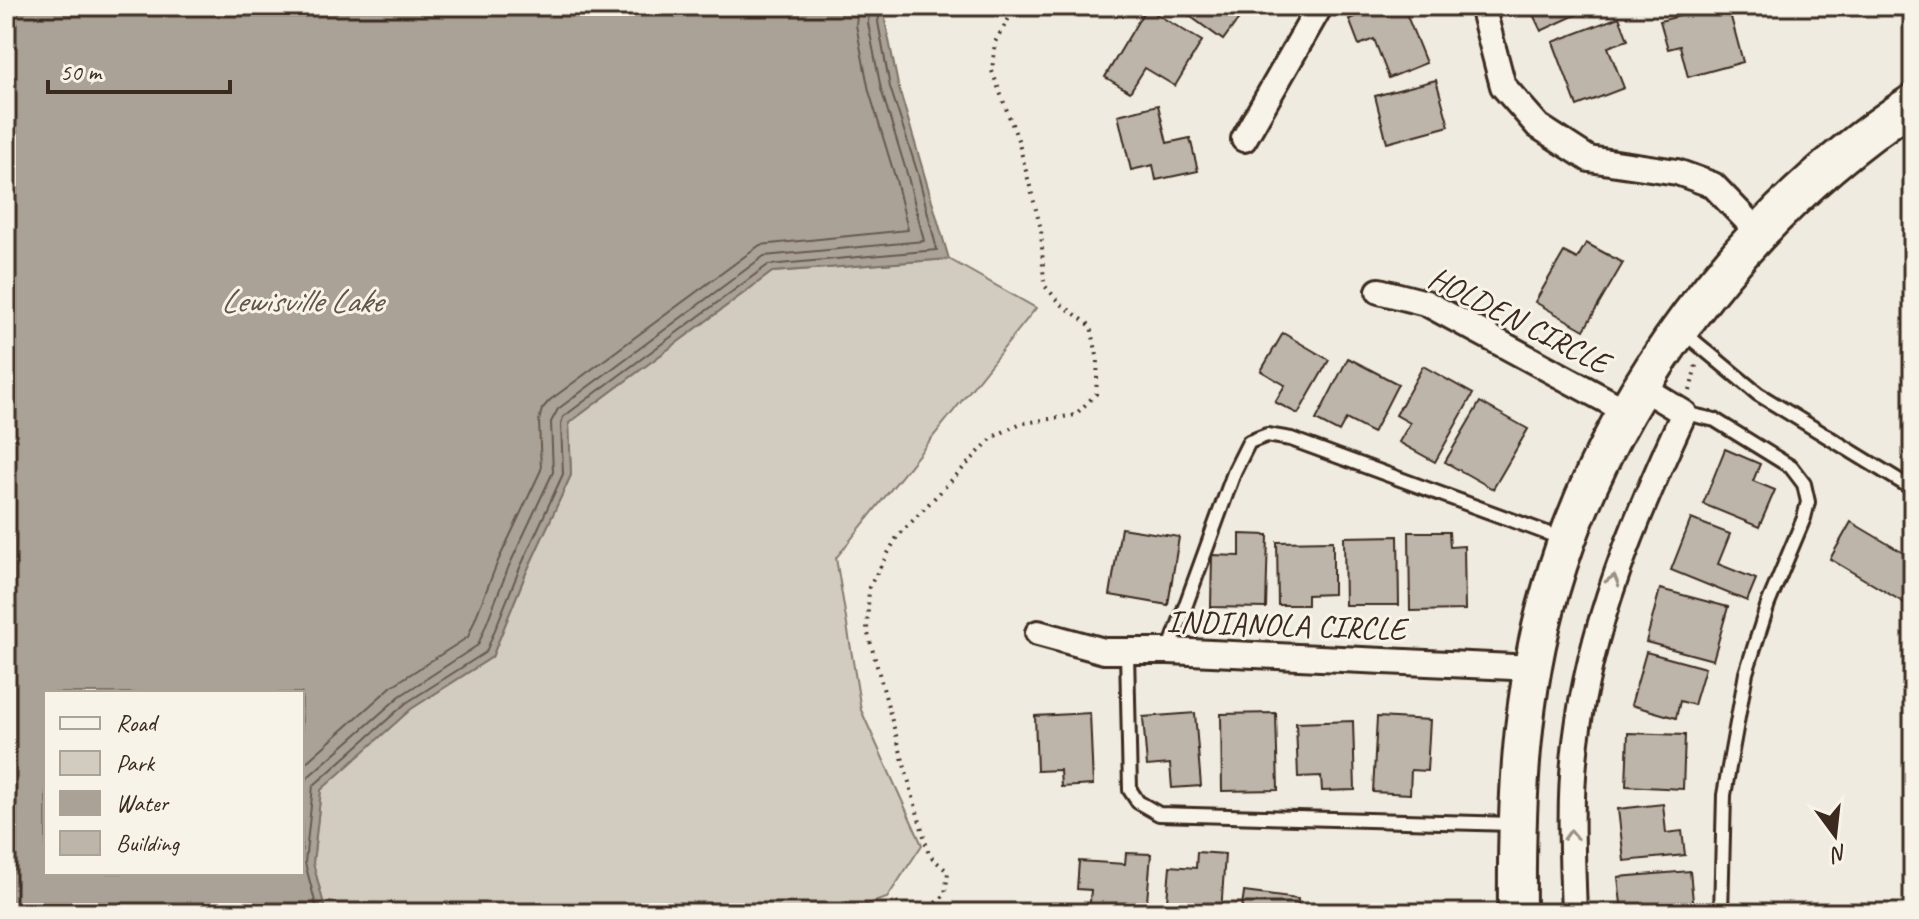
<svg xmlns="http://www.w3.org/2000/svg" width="1919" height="919" font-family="Caveat,sans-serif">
<rect width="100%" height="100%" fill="#efebe0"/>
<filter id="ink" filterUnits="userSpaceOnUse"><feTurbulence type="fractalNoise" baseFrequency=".0125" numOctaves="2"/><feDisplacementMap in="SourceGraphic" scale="16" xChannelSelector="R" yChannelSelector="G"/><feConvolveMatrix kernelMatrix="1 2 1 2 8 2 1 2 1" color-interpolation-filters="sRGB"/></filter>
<g filter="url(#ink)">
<!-- green -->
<path fill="#d1cbc0" stroke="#867a6f" stroke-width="2" d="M949,259L1036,308L836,558L861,710L922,845L887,898L838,913H326L313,863L321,789L411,709L492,657L526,573L571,475L569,423L772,272Z"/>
<!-- water -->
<path fill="#aaa296" stroke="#7e7266" stroke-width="2" fill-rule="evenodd" d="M6,6H889L885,20L898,85L949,259L772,272L569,423L571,475L526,573L492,657L411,709L321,790L313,863L326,913H6ZM46,693H302V873H46Z"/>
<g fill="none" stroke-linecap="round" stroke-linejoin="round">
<!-- shore -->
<g stroke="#675a4e" stroke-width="2">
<path d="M302,766L392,686L468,637L498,561L541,470L539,421L542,409L550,400L760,245L908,230L896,180L869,91L856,25L858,6"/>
<path d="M302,795L304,784L309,776L400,696L478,645L509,566L553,472L551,422L558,409L764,256L924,241L908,177L881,89L868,23L870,6"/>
<path d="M318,913L305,863L313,786L406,703L486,652L519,570L563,474L561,424L563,417L768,265L937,250L918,174L890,87L878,22L881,6"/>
</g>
</g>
<!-- building -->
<g fill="#bdb5aa" stroke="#3b2a1e" stroke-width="2">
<path d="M1176,6H1248L1223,40Z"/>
<path d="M1382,6H1403L1426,63L1389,78L1374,39L1359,45L1349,19Z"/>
<path d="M1529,6H1595L1541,31Z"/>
<path d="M1718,6H1728L1743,62L1688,77L1680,46L1668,49L1660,21Z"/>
<path d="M1146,8L1202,41L1175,86L1145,68L1130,92L1105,77Z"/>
<path d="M1619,17L1628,40L1608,47L1624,88L1577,106L1553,42Z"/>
<path d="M1436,80L1449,126L1387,143L1375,96Z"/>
<path d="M1158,105L1167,143L1190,138L1198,171L1156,180L1153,165L1131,170L1118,115Z"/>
<path d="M1586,243L1623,263L1584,330L1535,302L1564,252L1577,259Z"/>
<path d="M1283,333L1329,360L1298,414L1275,402L1285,385L1261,371Z"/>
<path d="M1348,358L1398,384L1373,433L1346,419L1339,432L1316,420Z"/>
<path d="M1423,366L1473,394L1435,462L1399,442L1410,423L1396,415Z"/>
<path d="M1480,402L1528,429L1493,489L1445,462Z"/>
<path d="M1725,449L1760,464L1753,481L1775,490L1759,527L1703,504Z"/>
<path d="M1691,519L1730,534L1718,564L1756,579L1747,601L1671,570Z"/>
<path d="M1851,522L1910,557L1913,552V608L1830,559Z"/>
<path d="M1121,528L1179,537L1168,605L1110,595Z"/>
<path d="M1409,532H1449L1450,547L1464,546L1465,610L1410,611Z"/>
<path d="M1240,534L1268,535L1266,608L1211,607L1212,555L1240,556Z"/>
<path d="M1398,536L1399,605H1345L1344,537Z"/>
<path d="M1333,541V594L1307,595V605H1278L1277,542Z"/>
<path d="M1660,589L1728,607L1713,660L1646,642Z"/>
<path d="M1646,652L1705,668L1694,705L1680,701L1676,718L1631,705Z"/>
<path d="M1090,713L1093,785L1061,787L1060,770L1037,771L1035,716Z"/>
<path d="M1195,713L1201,786L1172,788L1170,764L1147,766L1143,717Z"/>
<path d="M1276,713L1278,790L1222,791L1221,714Z"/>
<path d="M1377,717L1430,720L1427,771L1411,770L1410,794L1373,792Z"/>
<path d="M1353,721L1355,790L1322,791L1321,776L1298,777L1296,723Z"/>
<path d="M1628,733L1685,735L1683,789L1626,786Z"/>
<path d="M1663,804L1666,833L1682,831L1685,855L1624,861L1618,809Z"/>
<path d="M1197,852L1225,854L1221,913H1166L1170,866L1196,868Z"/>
<path d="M1126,853L1151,854L1146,913H1089L1091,890L1077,889L1079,861L1125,864Z"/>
<path d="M1690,871L1694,911L1622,913L1618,877Z"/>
<path d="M1244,892L1298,899L1297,913H1241Z"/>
</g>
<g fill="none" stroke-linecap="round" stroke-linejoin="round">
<!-- service casing -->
<g stroke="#3b2a1e" stroke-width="18">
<g id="service">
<path d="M1682,331L1758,394L1913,489"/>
<path d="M1684,413L1715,420L1791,467L1804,484L1808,502L1804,518L1768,604L1746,673L1724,795L1721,913"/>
<path d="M1169,651L1235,470L1249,442L1267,435L1291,439L1566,540"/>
<path d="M1127,652L1130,790L1138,802L1159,814L1513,824"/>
</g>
</g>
<!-- minor casing -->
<g stroke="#3b2a1e" stroke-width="30">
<g id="minor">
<path d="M1482,6L1503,86L1538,126L1589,159L1677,172L1713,185L1760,234"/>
<path d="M1244,139L1320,6"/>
<path d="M1379,291L1426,303L1628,412"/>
<path d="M1038,633L1104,651H1169L1534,668"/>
<path d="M1574,913C1572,856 1569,799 1576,742C1590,625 1635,519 1684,413L1641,387"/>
</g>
</g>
<!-- secondary casing -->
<g stroke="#3b2a1e" stroke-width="42">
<path id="secondary" d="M1517,913C1516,804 1520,694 1551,589C1607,396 1745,214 1913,103"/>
</g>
<!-- path -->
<g stroke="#3b2a1e" stroke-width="4" stroke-dasharray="2 6" stroke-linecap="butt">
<path d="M1690,391L1696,365"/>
<path d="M923,913L945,895L948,872L929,855L867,630L869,587L897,537L993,437L1019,424L1075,415L1096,394L1098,361L1091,326L1061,304L1044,285L1041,229L1018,140L992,71L995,42L1016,6"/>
</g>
<!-- service -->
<use href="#service" stroke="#f7f3e8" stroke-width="12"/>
<!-- minor -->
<use href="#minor" stroke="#f7f3e8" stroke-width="24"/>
<!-- secondary -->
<use href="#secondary" stroke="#f7f3e8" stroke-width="36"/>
</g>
<!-- one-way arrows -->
<defs><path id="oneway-chevron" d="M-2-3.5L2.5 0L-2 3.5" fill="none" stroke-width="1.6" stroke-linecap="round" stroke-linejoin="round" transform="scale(2)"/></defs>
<g stroke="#998e83">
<use href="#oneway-chevron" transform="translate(1613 580) rotate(-74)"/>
<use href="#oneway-chevron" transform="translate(1571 835) rotate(-92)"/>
</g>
</g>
<g text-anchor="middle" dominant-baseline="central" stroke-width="6" stroke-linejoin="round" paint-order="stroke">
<!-- street labels -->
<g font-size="32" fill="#3b2a1e" stroke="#f7f3e8">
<text transform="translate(1519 320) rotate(27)">HOLDEN CIRCLE</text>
<text transform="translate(1286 625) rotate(2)">INDIANOLA CIRCLE</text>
</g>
<!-- water labels -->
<g font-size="34" font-style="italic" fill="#625448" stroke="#f7f3e8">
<text x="301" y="300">Lewisville Lake</text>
</g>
</g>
<!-- margin -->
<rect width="1919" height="919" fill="none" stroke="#f7f3e8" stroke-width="32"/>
<rect x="16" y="16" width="1887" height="887" fill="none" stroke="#3b2a1e" stroke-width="3" filter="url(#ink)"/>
<!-- legend -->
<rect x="44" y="691" width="260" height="184" fill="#f7f3e8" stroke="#aca397" stroke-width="2"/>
<rect x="60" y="717" width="40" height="12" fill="#f7f3e8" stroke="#aca397" stroke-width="2"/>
<text x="116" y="731" font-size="24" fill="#3b2a1e">Road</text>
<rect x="60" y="751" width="40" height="24" fill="#d1cbc0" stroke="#aca397" stroke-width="2"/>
<text x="116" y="771" font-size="24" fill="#3b2a1e">Park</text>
<rect x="60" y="791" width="40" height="24" fill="#aaa296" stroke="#aca397" stroke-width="2"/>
<text x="116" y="811" font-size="24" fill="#3b2a1e">Water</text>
<rect x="60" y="831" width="40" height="24" fill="#bdb5aa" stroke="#aca397" stroke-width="2"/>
<text x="116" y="851" font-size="24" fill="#3b2a1e">Building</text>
<!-- north arrow -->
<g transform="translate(1835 835) rotate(165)" stroke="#f7f3e8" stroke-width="6" paint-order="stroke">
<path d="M0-6L14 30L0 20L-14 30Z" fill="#3b2a1e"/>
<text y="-12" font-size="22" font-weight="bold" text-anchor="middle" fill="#3b2a1e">N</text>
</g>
<!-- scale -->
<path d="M48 80v12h182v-12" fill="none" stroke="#3b2a1e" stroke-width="4"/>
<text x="60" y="80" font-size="24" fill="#3b2a1e" stroke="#f7f3e8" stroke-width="6" paint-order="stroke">50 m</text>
</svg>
